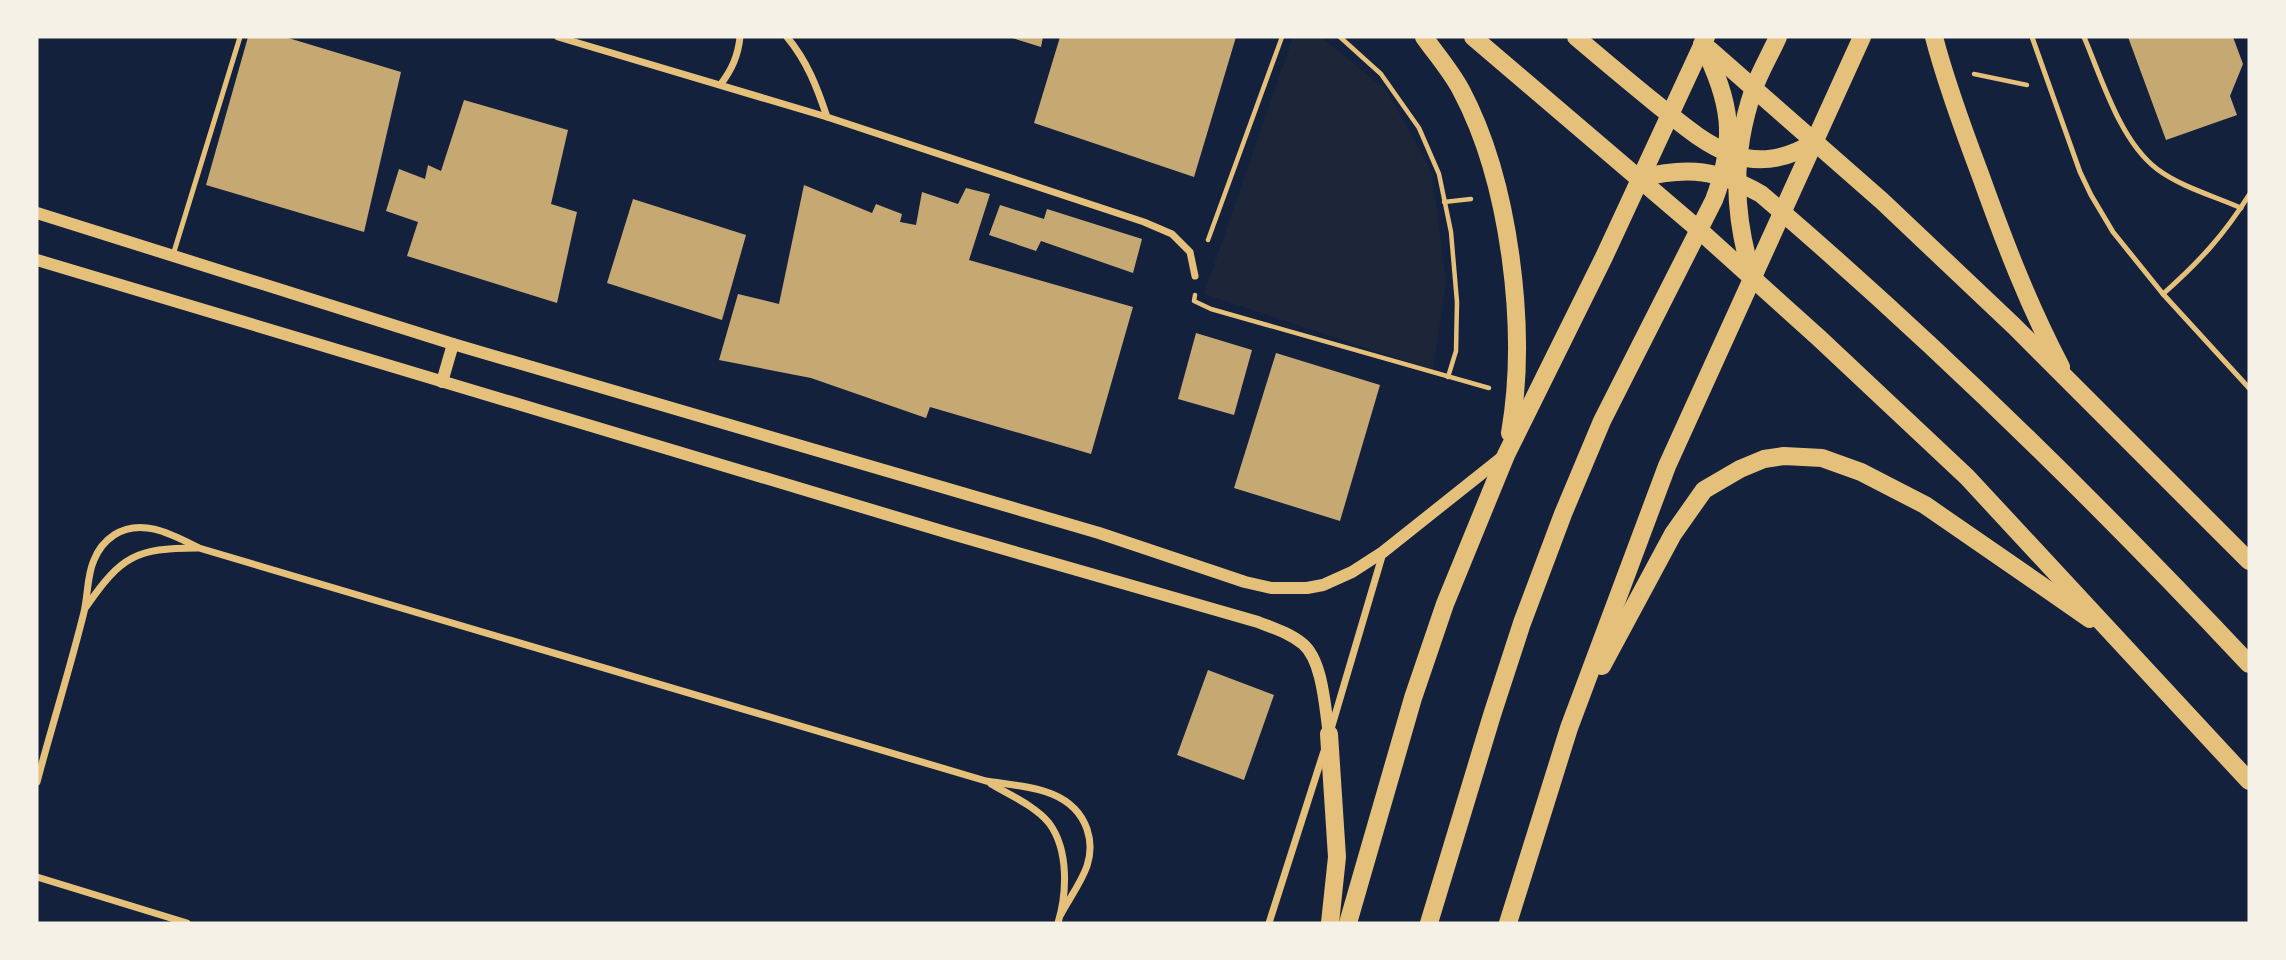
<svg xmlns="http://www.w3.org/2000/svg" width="2286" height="960" font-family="'Open Sans',sans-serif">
<rect width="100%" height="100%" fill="#14213d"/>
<!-- green -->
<path fill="#1d2539" d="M1293,37H1321L1387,91L1432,173L1446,282L1433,370L1204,294Z"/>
<!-- building -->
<g fill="#c6a872">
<path d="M248,37H285L401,72L364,232L206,185Z"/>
<path d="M1009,37H1043L1041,47Z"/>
<path d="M1060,37H1236L1194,177L1034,123Z"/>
<path d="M2128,37H2233L2243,64L2230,96L2237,115L2166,140Z"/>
<path d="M464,100L568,130L551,204L577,212L557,303L407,256L418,222L386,211L399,169L425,179L428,165L441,171Z"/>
<path d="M804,185L872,213L876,204L902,214L900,222L916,225L922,192L958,204L966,188L990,194L969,260L1133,307L1091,454L930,407L926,418L811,378L719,360L738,294L779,304Z"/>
<path d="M633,199L746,235L722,320L607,283Z"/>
<path d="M1000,205L1044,219L1047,209L1142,239L1133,273L1041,241L1036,251L989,235Z"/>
<path d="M1196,333L1252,350L1234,415L1178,399Z"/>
<path d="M1276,353L1380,385L1340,521L1234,488Z"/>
<path d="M1208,670L1274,695L1244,780L1177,755Z"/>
</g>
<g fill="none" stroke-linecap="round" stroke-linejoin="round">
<!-- path -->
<g stroke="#e5c07b" stroke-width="4.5">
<path d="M1340,37L1381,74L1419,128L1439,174L1451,232L1457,302L1456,351L1448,377"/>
<path d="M1974,74L2027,85"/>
<path d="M1444,202L1471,199"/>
<path d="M1208,240L1282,37"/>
<path d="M1195,295L1194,301L1211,309L1489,388"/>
</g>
<!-- service -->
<g stroke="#e5c07b" stroke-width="5">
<path d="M2032,37L2080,172L2091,195L2113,232L2163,294L2249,388"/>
<path d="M2084,37C2102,79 2120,141 2157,169C2181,187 2214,196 2241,208"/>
<path d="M173,255L240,37"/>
<path d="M2163,294C2199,262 2224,235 2249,195"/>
</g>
<!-- minor -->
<g stroke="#e5c07b" stroke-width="7">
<path d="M558,37L827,117L1144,222L1172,234L1190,252L1195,276"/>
<path d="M787,37C807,61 817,87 827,117"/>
<path d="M721,84C732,69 738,56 740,37"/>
<path d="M86,607C121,556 136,548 197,548"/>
<path d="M1331,729L1383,553"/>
<path d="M37,782C52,725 70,669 84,612C88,595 87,575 94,560C98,550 105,541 114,535C142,517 173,535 199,548L986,781C1024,787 1072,787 1087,829C1091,841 1091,854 1087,866C1081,883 1069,899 1061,914"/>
<path d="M991,784C1010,795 1035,806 1049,823C1069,850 1067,893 1058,923"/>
<path d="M37,877L187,923"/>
<path d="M1269,923L1324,751"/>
</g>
<!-- tertiary -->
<g stroke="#e5c07b" stroke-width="12">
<path d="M37,213L453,344L1099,533L1245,582L1271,588H1307L1323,585L1352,572L1383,552L1505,455"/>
<path d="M37,260L952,534L1258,622C1273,628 1290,633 1303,644C1323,661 1325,709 1329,734"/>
<path d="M442,382L453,344"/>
</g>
<!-- primary -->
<g stroke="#e5c07b" stroke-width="18">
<path d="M1424,37C1436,54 1451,71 1461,90C1510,182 1528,330 1510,433"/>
<path d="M1473,37L1698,229L1819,338L1967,477L2249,781"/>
<path d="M1576,37C1602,59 1628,81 1654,102C1706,144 1748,183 1815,142"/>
<path d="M1934,37C1946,83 1963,129 1980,174C2004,241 2028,304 2061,367"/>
<path d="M1710,50L1882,201L2014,326L2249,561"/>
<path d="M1640,178C1689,166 1718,170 1761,194C1933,341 2094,499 2249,664"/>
<path d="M1753,279C1733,214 1731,157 1753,91C1759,73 1770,55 1778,37"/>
<path d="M1602,666L1673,534L1704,490L1740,469L1764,459L1784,456L1822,458L1861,472L1925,505L2090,619"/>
<path d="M1329,734L1337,857L1330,923"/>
<path d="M1348,923L1413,698L1445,604L1506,455L1604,257L1706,37"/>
<path d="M1429,923L1492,715L1522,623L1563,514L1602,421L1714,200C1737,139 1731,101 1702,44"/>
<path d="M1508,923L1569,728L1667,466L1862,37"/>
</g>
</g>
<!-- border -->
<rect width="2286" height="960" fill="none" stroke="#f6f1e7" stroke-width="77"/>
</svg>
